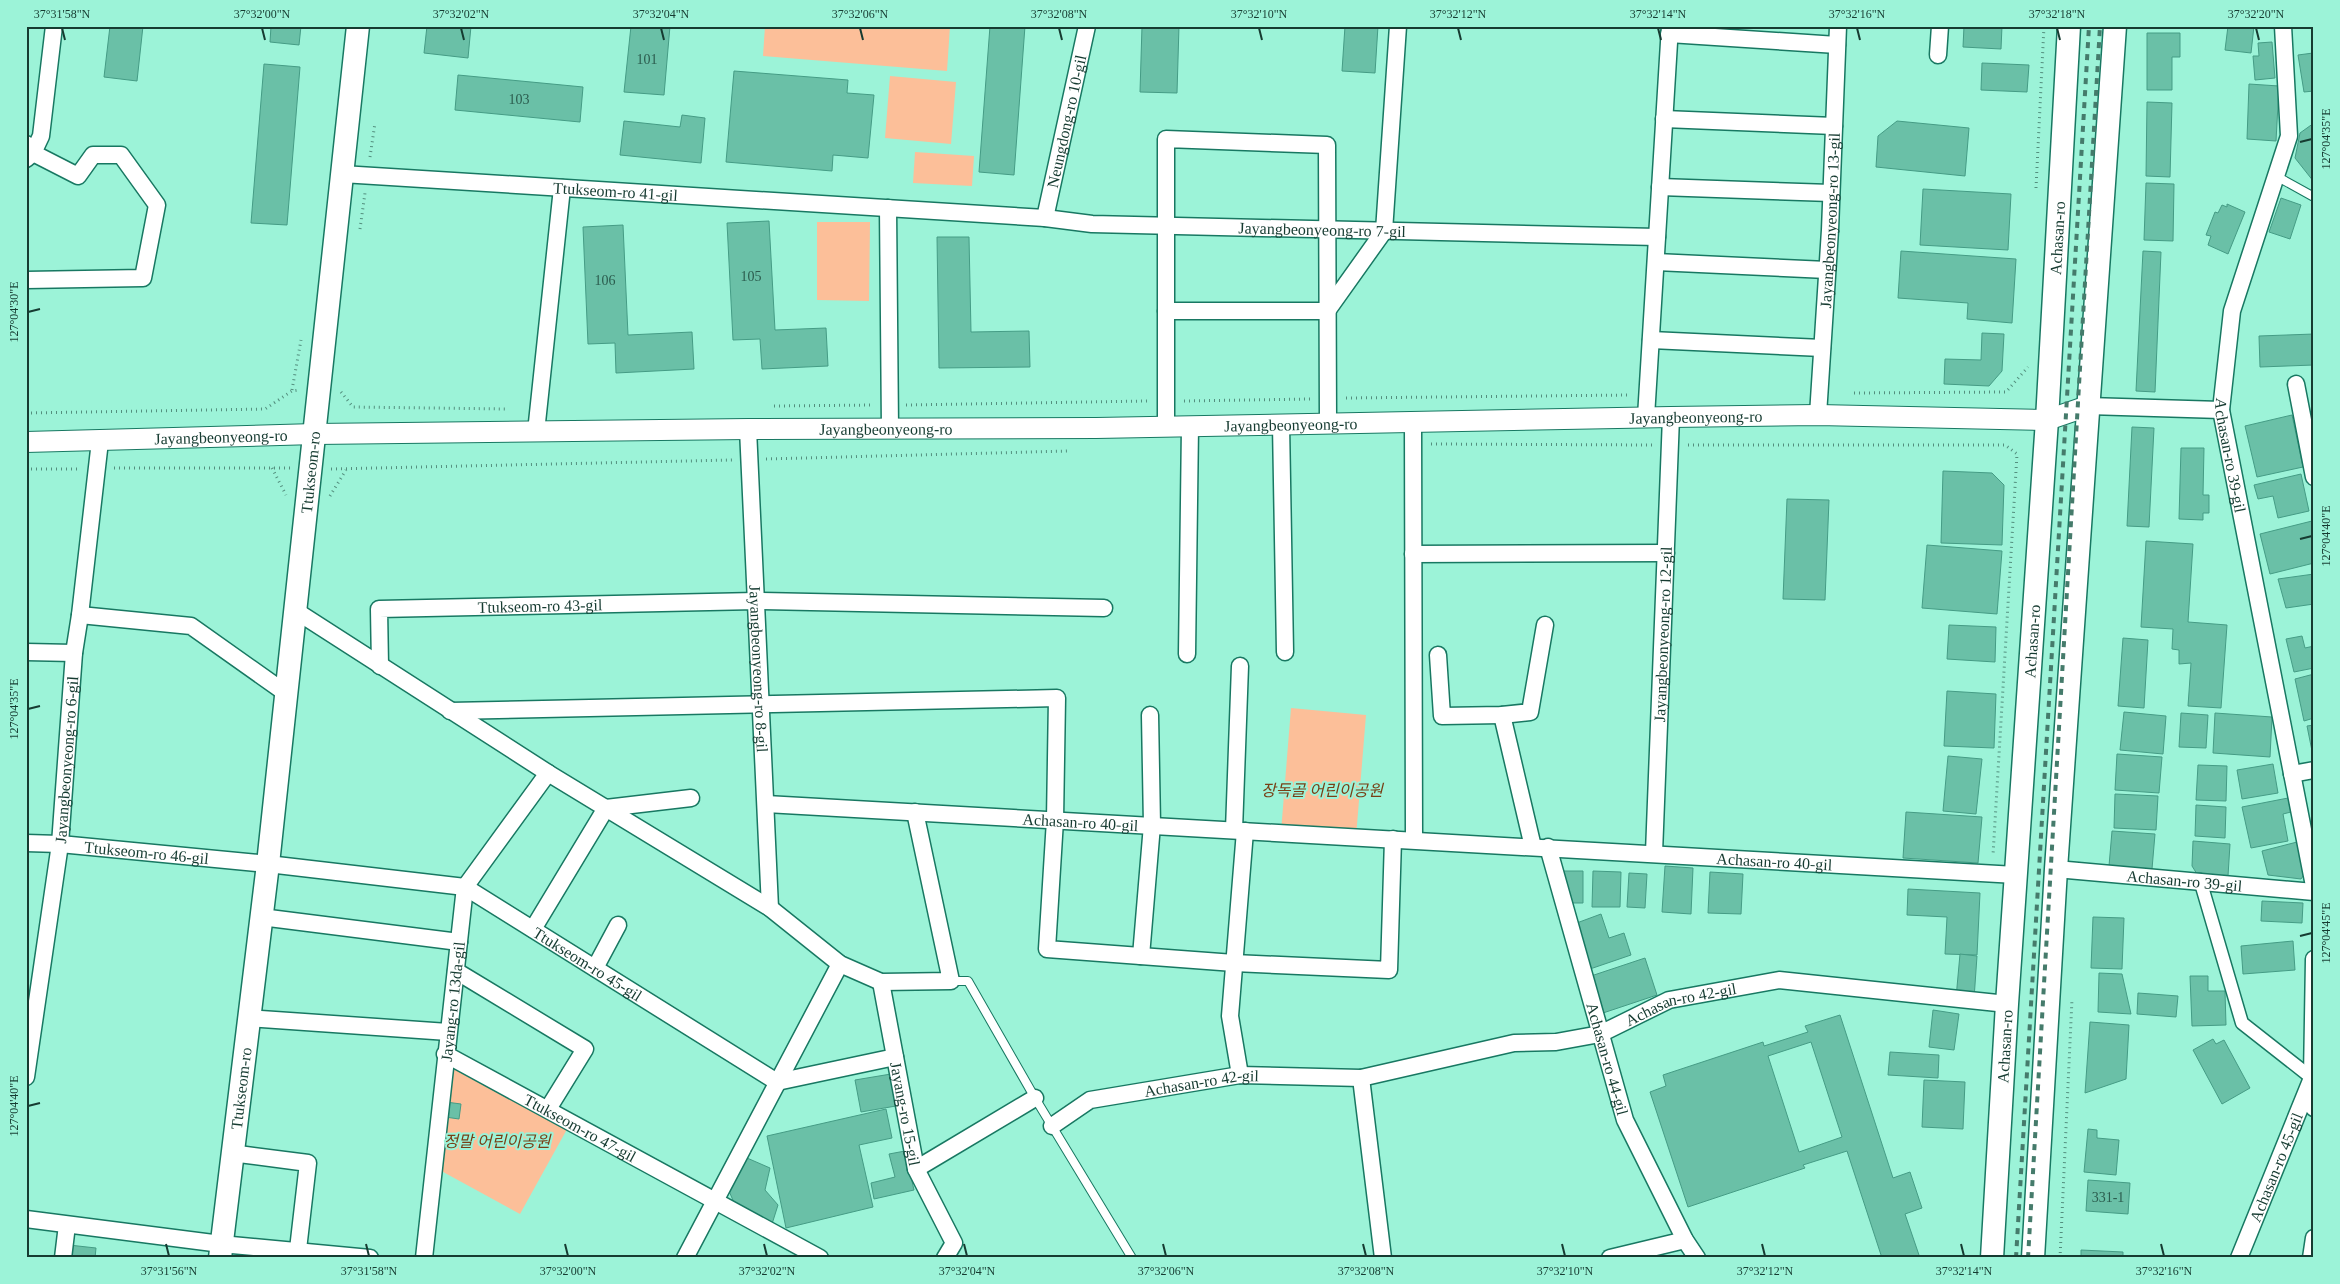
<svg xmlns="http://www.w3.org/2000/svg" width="2340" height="1284" font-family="'Times New Roman','Noto Sans KR',serif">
<rect width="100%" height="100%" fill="#9cf3d8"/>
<!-- green -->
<g fill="#fcbf99">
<path d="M765,26H950L947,71L763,56Z"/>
<path d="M890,76L956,82L951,144L885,138Z"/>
<path d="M915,152L974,156L972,186L913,183Z"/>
<path d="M817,222H870L869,301L817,300Z"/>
<path d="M1291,708L1366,715L1356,837L1281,832Z"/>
<path d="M445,1054L571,1122L520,1214L434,1167Z"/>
</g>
<!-- building -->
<g fill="#6ac0a7" stroke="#459c85" fill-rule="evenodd">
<path d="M110,26H143L137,81L104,77Z"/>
<path d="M271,26H301L299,45L270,42Z"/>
<path d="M427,26H471L468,58L424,53Z"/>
<path d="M631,26H670L664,95L624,92Z"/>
<path d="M990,26H1025L1014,175L979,172Z"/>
<path d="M1142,26H1179L1177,93L1140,92Z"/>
<path d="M1345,26H1378L1375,73L1342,71Z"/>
<path d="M1964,26H2002L2001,49L1963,47Z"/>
<path d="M2228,26H2254L2251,53L2225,50Z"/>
<path d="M2147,33H2180V57H2172V90H2147Z"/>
<path d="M2272,42L2275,78L2255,80L2253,56H2259L2258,43Z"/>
<path d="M2313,53L2314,91L2304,92L2298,55Z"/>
<path d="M1982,63L2029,65L2027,92L1981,90Z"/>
<path d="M264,64L300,67L287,225L251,223Z"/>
<path d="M734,71L848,80L847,93L874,95L868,158L833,155L832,171L726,162Z"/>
<path d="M458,75L583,87L580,122L455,110Z"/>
<path d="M2249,84L2279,86L2276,141L2247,139Z"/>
<path d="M2147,102L2172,103L2170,177L2146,176Z"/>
<path d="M682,115L705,118L701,163L620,155L624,121L680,127Z"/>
<path d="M1897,121L1969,128L1965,176L1876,167L1878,136Z"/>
<path d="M2314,123V182L2295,158L2300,133Z"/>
<path d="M2146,183L2174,184L2173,241L2144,240Z"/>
<path d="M1923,189L2011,194L2008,250L1920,245Z"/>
<path d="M2281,198L2301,205L2290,239L2269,232Z"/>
<path d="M2227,204L2245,212L2228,254L2208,245L2211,236L2206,235L2215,212L2218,213L2222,205L2227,207Z"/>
<path d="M769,221L775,330L826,328L828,366L762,369L760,339L733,340L727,223Z"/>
<path d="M623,225L628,335L692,332L694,369L616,373L615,343L588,344L583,227Z"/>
<path d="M937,237H969L971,332L1029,331L1030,367L939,368Z"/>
<path d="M1901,251L2016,259L2012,323L1967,319L1968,303L1898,298Z"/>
<path d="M2143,251L2161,252L2155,392L2136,391Z"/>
<path d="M1982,333L2004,334L2002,371L1989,386L1944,384L1945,359L1981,360Z"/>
<path d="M2314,334V365L2260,367L2259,336Z"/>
<path d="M2292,415L2303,467L2257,477L2245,426Z"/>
<path d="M2132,427L2154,428L2149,527L2127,526Z"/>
<path d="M2181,448H2204L2203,495H2209V513H2203V520L2179,519Z"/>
<path d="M1943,471L1992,473L2004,485L2002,545L1941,543Z"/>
<path d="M2301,474L2309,511L2278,518L2273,496L2258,499L2254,485Z"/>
<path d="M1787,499L1829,500L1825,600L1783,599Z"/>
<path d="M2312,521L2314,563L2270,574L2260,534Z"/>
<path d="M2146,541L2193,544L2188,622L2227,625L2221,708L2188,706L2191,663L2179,664V650L2172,649L2173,629L2141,627Z"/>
<path d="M1927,545L2002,551L1997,614L1922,608Z"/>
<path d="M2314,574V604L2286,608L2278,579Z"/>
<path d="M1949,625L1996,627L1995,662L1947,659Z"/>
<path d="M2302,636L2305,648L2314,646V668L2294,672L2286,639Z"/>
<path d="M2123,638L2148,640L2144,708L2118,706Z"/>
<path d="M2314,674V718L2304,721L2295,679Z"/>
<path d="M1947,691L1996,694L1994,748L1944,746Z"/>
<path d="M2124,712L2166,716L2163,754L2120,750Z"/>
<path d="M2181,713L2208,715L2206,748L2179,747Z"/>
<path d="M2215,713L2272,717L2270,757L2213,753Z"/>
<path d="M2314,725V751H2312L2307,726Z"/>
<path d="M2117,754L2162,757L2159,793L2115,790Z"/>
<path d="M1948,756L1982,759L1976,814L1943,811Z"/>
<path d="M2273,764L2278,793L2242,799L2237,770Z"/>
<path d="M2198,765L2227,766L2226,801L2196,800Z"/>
<path d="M2115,794L2158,796L2156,830L2114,828Z"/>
<path d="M2288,798L2291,812L2283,814L2288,841L2251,848L2242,807Z"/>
<path d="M2196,805L2226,807L2225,838L2195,836Z"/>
<path d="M1906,812L1982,817L1978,863L1903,858Z"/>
<path d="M2112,831L2155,834L2152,869L2109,866Z"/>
<path d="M2193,841L2230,844L2228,876L2197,874L2192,866Z"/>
<path d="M2301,841L2308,869L2301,879L2268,875L2262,851Z"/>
<path d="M1665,866L1693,868L1691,914L1662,912Z"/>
<path d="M1560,871H1583V903H1569Z"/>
<path d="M1593,871L1621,872L1620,907H1592Z"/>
<path d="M1710,872L1743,874L1741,914L1708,913Z"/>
<path d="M1629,873L1647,874L1645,908L1627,907Z"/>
<path d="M1908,889L1980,893L1977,955L1945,954L1947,917L1907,915Z"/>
<path d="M2262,901L2303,903L2302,923L2261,921Z"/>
<path d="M1601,914L1609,938L1624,933L1631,955L1590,969L1574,924Z"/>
<path d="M2093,917L2124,918L2122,969L2091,968Z"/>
<path d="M2293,941L2295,970L2243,974L2241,946Z"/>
<path d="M1960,954L1977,956L1974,999L1956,998Z"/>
<path d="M1645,958L1657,995L1600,1014L1588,977Z"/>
<path d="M2099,973L2122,974L2131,1014L2098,1012Z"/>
<path d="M2190,976H2208V991H2225L2226,1025L2192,1026Z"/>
<path d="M2138,993L2178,996L2176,1017L2137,1014Z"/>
<path d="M1933,1010L1959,1014L1954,1050L1929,1047Z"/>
<path d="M1840,1015L1893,1178L1910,1172L1922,1208L1905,1214L1920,1258H1882L1847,1151L1803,1165L1805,1168L1688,1207L1650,1092L1666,1086L1663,1075L1763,1042L1764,1046L1808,1032L1805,1026ZM1811,1042L1842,1137L1799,1152L1768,1056Z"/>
<path d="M2090,1022L2129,1025L2126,1079L2085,1093Z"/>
<path d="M2213,1039L2216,1044L2224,1040L2250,1088L2222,1104L2193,1050Z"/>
<path d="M1890,1052L1939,1055L1938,1078L1888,1075Z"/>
<path d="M891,1074L896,1106L861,1112L855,1080Z"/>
<path d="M1924,1080L1965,1082L1963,1129L1922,1127Z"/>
<path d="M446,1102L461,1104L459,1119L445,1117Z"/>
<path d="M886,1109L892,1138L859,1145L873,1207L786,1228L767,1136Z"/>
<path d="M2088,1129L2097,1130V1138L2119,1140L2116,1175L2084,1172Z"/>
<path d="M905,1151L914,1190L874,1199L871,1183L895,1177L889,1154Z"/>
<path d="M747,1158L770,1168L765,1190L778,1205L772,1224L735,1205L729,1191Z"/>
<path d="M2088,1180L2130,1183L2128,1214L2086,1211Z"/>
<path d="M69,1245L96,1248L95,1258H68Z"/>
<path d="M2081,1250L2123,1252V1258H2081Z"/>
</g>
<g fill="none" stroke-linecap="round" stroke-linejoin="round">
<!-- service casing -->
<g stroke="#187862" stroke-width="10">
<g id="service">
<path d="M2276,176L2314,197"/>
<path d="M951,981H968L1035,1098L1132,1258"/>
</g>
</g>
<!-- pedestrian casing -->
<g stroke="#187862" stroke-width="15">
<path id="pedestrian" d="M2200,880L2242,1023L2312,1078"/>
</g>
<!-- minor casing -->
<g stroke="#187862" stroke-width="19">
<g id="minor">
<path id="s1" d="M2283,26L2289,136L2232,311L2221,410L2314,886"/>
<path d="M1669,34L1837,45"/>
<path d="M1938,55L1940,26"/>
<path d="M1664,119L1834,126"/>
<path d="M26,144L33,153L78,176L93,155H121L157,205L143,278L26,280"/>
<path d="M26,159L33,153L41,136L54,26"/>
<path id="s2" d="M342,174L1045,218L1092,224L1657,237"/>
<path d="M1660,187L1831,193"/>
<path d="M888,208L890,429"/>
<path id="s3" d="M1045,218L1087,26"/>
<path d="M1656,262L1827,270"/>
<path d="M1166,311H1327L1384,231L1398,26"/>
<path d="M1651,340L1822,348"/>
<path d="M2296,384L2314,477"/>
<path d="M2088,406L2221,410"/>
<path id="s4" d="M1818,415L1830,230L1838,26"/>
<path d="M1646,417L1670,26"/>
<path d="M1413,421L1414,840"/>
<path d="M1281,424L1285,652"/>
<path d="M1166,427V139L1327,145L1328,423"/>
<path id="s5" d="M748,429L770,908"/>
<path d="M536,432L562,188"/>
<path d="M1413,554L1666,553"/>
<path d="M296,611L548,773L770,908L840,964L881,982L951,981L915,812"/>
<path d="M80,615L191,626L287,694"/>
<path d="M26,652L74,653"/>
<path d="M1187,654L1190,426"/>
<path d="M1438,655L1442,716L1502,715L1530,712L1545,625"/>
<path id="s6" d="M380,666L379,609L756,601L1104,608"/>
<path d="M450,711L1057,698L1055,820L1047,949L1234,963L1389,970L1393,839"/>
<path d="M1502,715L1533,847"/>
<path d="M2292,774L2314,770"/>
<path id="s7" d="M766,804L2016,875"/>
<path d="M1234,830L1240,666"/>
<path id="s8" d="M26,843L60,844L268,864L465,887L777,1082L895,1057"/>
<path id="s9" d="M1548,847L1625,1120L1685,1240L1697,1258"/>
<path id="s10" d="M1654,853L1671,417"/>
<path id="s11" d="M2056,869L2314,892"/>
<path d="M261,917L459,942"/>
<path d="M533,929L606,808L691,798"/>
<path d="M1141,956L1152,825L1150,715"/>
<path d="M2314,959L2312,1078L2314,1108"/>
<path d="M595,968L618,925"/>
<path d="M456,971L585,1049L548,1109"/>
<path id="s12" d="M881,982L916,1169L954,1243L945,1258"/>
<path d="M248,1018L448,1032"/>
<path id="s13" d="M445,1054L820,1258"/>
<path d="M1240,1075L1230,1016L1245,831"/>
<path id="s14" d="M26,1077L60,844L74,653L80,615L100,441"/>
<path d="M1361,1078L1383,1258"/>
<path id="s15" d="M1052,1126L1090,1100L1240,1075L1361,1078L1514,1043L1556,1042L1600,1034L1669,1000L1779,980L2007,1004"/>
<path d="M231,1153L308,1163L297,1258"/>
<path d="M916,1169L1035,1098"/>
<path d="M26,1219L221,1244L370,1258"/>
<path d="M63,1258L67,1225"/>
<path id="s16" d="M424,1258L465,887L548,773"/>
<path d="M685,1258L840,964"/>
<path d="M1610,1258L1685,1240"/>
<path id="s17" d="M2239,1258L2312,1078"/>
<path d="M2311,1258L2314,1238"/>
</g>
</g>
<!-- tertiary casing -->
<g stroke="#187862" stroke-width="22">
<g id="tertiary">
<path id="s18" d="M26,442L315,434L748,429L1096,428L1671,417L1818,415L2047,420L2088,406"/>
</g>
</g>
<!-- secondary casing -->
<g stroke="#187862" stroke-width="25">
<g id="secondary">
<path id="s19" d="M220,1258L268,864L358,26"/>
<path id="s20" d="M1992,1258L2007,1004L2047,420L2069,26"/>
<path d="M2033,1258L2056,869L2115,26"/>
</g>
</g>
<!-- path -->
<g stroke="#538f7e" stroke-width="3" stroke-dasharray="1 4" stroke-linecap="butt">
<path d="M370,157L375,123"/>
<path d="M2036,188L2044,26"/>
<path d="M360,229L365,193"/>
<path d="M292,390L301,340"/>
<path d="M341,392L353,407L508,409"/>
<path d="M1854,393L2006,392L2028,367"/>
<path d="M1346,398L1630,395"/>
<path d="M1184,401L1310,399"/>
<path d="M906,405L1148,401"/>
<path d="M774,406L873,405"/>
<path d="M26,413L265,409L292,391L299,390"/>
<path d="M1431,444L1652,445"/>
<path d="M1688,445H2005L2017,454L1993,855"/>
<path d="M766,459L1069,451"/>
<path d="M114,468H290"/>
<path d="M272,468L286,495"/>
<path d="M26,469H80"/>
<path d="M331,469L732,460"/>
<path d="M330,496L346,470"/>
<path d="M2060,1258L2072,999"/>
</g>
<!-- service -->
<use href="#service" stroke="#fff" stroke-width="8"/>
<!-- pedestrian -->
<use href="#pedestrian" stroke="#fff" stroke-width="12"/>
<!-- minor -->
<use href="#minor" stroke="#fff" stroke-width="16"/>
<!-- tertiary -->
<use href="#tertiary" stroke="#fff" stroke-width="20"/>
<!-- secondary -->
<use href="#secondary" stroke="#fff" stroke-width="22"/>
<!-- rail -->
<g stroke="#457b6b" stroke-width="4" stroke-dasharray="6 6" stroke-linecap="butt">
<path d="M2016,1258L2089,26"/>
<path d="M2028,1258L2100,26"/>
</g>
</g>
<!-- ticks -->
<path fill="none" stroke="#163b31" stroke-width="2" d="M62,28L65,40M262,28L265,40M461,28L464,40M661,28L664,40M860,28L863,40M1059,28L1062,40M1259,28L1262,40M1458,28L1461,40M1658,28L1661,40M1857,28L1860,40M2057,28L2060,40M2256,28L2259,40M2300,142L2312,139M28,312L40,309M2300,539L2312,536M28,709L40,706M2300,936L2312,933M28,1106L40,1103M166,1244L169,1256M366,1244L369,1256M565,1244L568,1256M764,1244L767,1256M964,1244L967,1256M1163,1244L1166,1256M1363,1244L1366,1256M1562,1244L1565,1256M1762,1244L1765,1256M1961,1244L1964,1256M2161,1244L2164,1256"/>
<g text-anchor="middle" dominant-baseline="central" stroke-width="4" stroke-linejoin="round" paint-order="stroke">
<!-- number labels -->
<g font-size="14" fill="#2b5c4e">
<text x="647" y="59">101</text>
<text x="519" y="99">103</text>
<text x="751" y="276">105</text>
<text x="605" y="280">106</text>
<text x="2108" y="1197">331-1</text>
</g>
<!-- street labels -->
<g font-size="16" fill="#163b31" stroke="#9cf3d8">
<text stroke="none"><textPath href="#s3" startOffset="99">Neungdong-ro 10-gil</textPath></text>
<text stroke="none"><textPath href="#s2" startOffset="274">Ttukseom-ro 41-gil</textPath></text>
<text stroke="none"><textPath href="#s4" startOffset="195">Jayangbeonyeong-ro 13-gil</textPath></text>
<text stroke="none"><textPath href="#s2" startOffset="982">Jayangbeonyeong-ro 7-gil</textPath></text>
<text stroke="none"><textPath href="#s20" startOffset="1022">Achasan-ro</textPath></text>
<text stroke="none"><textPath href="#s18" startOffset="1670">Jayangbeonyeong-ro</textPath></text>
<text stroke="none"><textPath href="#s18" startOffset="1265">Jayangbeonyeong-ro</textPath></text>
<text stroke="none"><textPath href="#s18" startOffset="860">Jayangbeonyeong-ro</textPath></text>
<text stroke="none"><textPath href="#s18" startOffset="195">Jayangbeonyeong-ro</textPath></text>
<text stroke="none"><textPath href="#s1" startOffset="440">Achasan-ro 39-gil</textPath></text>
<text stroke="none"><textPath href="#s19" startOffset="791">Ttukseom-ro</textPath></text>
<text stroke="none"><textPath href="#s6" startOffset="218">Ttukseom-ro 43-gil</textPath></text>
<text stroke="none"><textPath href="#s10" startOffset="219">Jayangbeonyeong-ro 12-gil</textPath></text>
<text stroke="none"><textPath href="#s20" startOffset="618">Achasan-ro</textPath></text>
<text stroke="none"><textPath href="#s5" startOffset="240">Jayangbeonyeong-ro 8-gil</textPath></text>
<text stroke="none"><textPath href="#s14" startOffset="320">Jayangbeonyeong-ro 6-gil</textPath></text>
<text stroke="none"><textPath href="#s7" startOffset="315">Achasan-ro 40-gil</textPath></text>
<text stroke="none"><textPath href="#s8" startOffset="121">Ttukseom-ro 46-gil</textPath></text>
<text stroke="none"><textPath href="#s7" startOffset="1010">Achasan-ro 40-gil</textPath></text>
<text stroke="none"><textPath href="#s11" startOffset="129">Achasan-ro 39-gil</textPath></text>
<text stroke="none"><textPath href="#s8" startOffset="586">Ttukseom-ro 45-gil</textPath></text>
<text stroke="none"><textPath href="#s16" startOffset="258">Jayang-ro 13da-gil</textPath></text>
<text stroke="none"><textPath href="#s15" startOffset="650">Achasan-ro 42-gil</textPath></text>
<text stroke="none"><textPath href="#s20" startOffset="212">Achasan-ro</textPath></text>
<text stroke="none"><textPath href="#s9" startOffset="220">Achasan-ro 44-gil</textPath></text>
<text stroke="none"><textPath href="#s15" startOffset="159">Achasan-ro 42-gil</textPath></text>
<text stroke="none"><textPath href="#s19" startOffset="171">Ttukseom-ro</textPath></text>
<text stroke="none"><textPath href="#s12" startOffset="134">Jayang-ro 15-gil</textPath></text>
<text stroke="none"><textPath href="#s13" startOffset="154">Ttukseom-ro 47-gil</textPath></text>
<text stroke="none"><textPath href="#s17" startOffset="98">Achasan-ro 45-gil</textPath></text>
</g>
<!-- park labels -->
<g font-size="16" font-style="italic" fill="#783f15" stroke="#9cf3d8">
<text x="1322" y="790">장독골 어린이공원</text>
<text x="497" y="1141">정말 어린이공원</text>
</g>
</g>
<!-- border -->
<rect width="2340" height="1284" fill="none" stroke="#9cf3d8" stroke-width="55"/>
<rect x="28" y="28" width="2284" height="1228" fill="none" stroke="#163b31" stroke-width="2"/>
<g font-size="12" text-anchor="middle" fill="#163b31">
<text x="62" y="18">37°31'58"N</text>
<text x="262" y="18">37°32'00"N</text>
<text x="461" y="18">37°32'02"N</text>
<text x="661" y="18">37°32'04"N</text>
<text x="860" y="18">37°32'06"N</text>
<text x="1059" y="18">37°32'08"N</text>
<text x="1259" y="18">37°32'10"N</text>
<text x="1458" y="18">37°32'12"N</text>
<text x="1658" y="18">37°32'14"N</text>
<text x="1857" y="18">37°32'16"N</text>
<text x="2057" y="18">37°32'18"N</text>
<text x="2256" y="18">37°32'20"N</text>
<text transform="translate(2326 139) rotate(-90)" y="4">127°04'35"E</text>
<text transform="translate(14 312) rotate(-90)" y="4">127°04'30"E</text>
<text transform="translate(2326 536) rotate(-90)" y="4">127°04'40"E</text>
<text transform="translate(14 709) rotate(-90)" y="4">127°04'35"E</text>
<text transform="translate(2326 933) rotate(-90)" y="4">127°04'45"E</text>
<text transform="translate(14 1106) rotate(-90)" y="4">127°04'40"E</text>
<text x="169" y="1275">37°31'56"N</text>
<text x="369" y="1275">37°31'58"N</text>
<text x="568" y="1275">37°32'00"N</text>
<text x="767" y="1275">37°32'02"N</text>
<text x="967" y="1275">37°32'04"N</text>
<text x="1166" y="1275">37°32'06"N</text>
<text x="1366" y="1275">37°32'08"N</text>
<text x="1565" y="1275">37°32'10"N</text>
<text x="1765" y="1275">37°32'12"N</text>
<text x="1964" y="1275">37°32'14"N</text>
<text x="2164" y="1275">37°32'16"N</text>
</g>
</svg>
